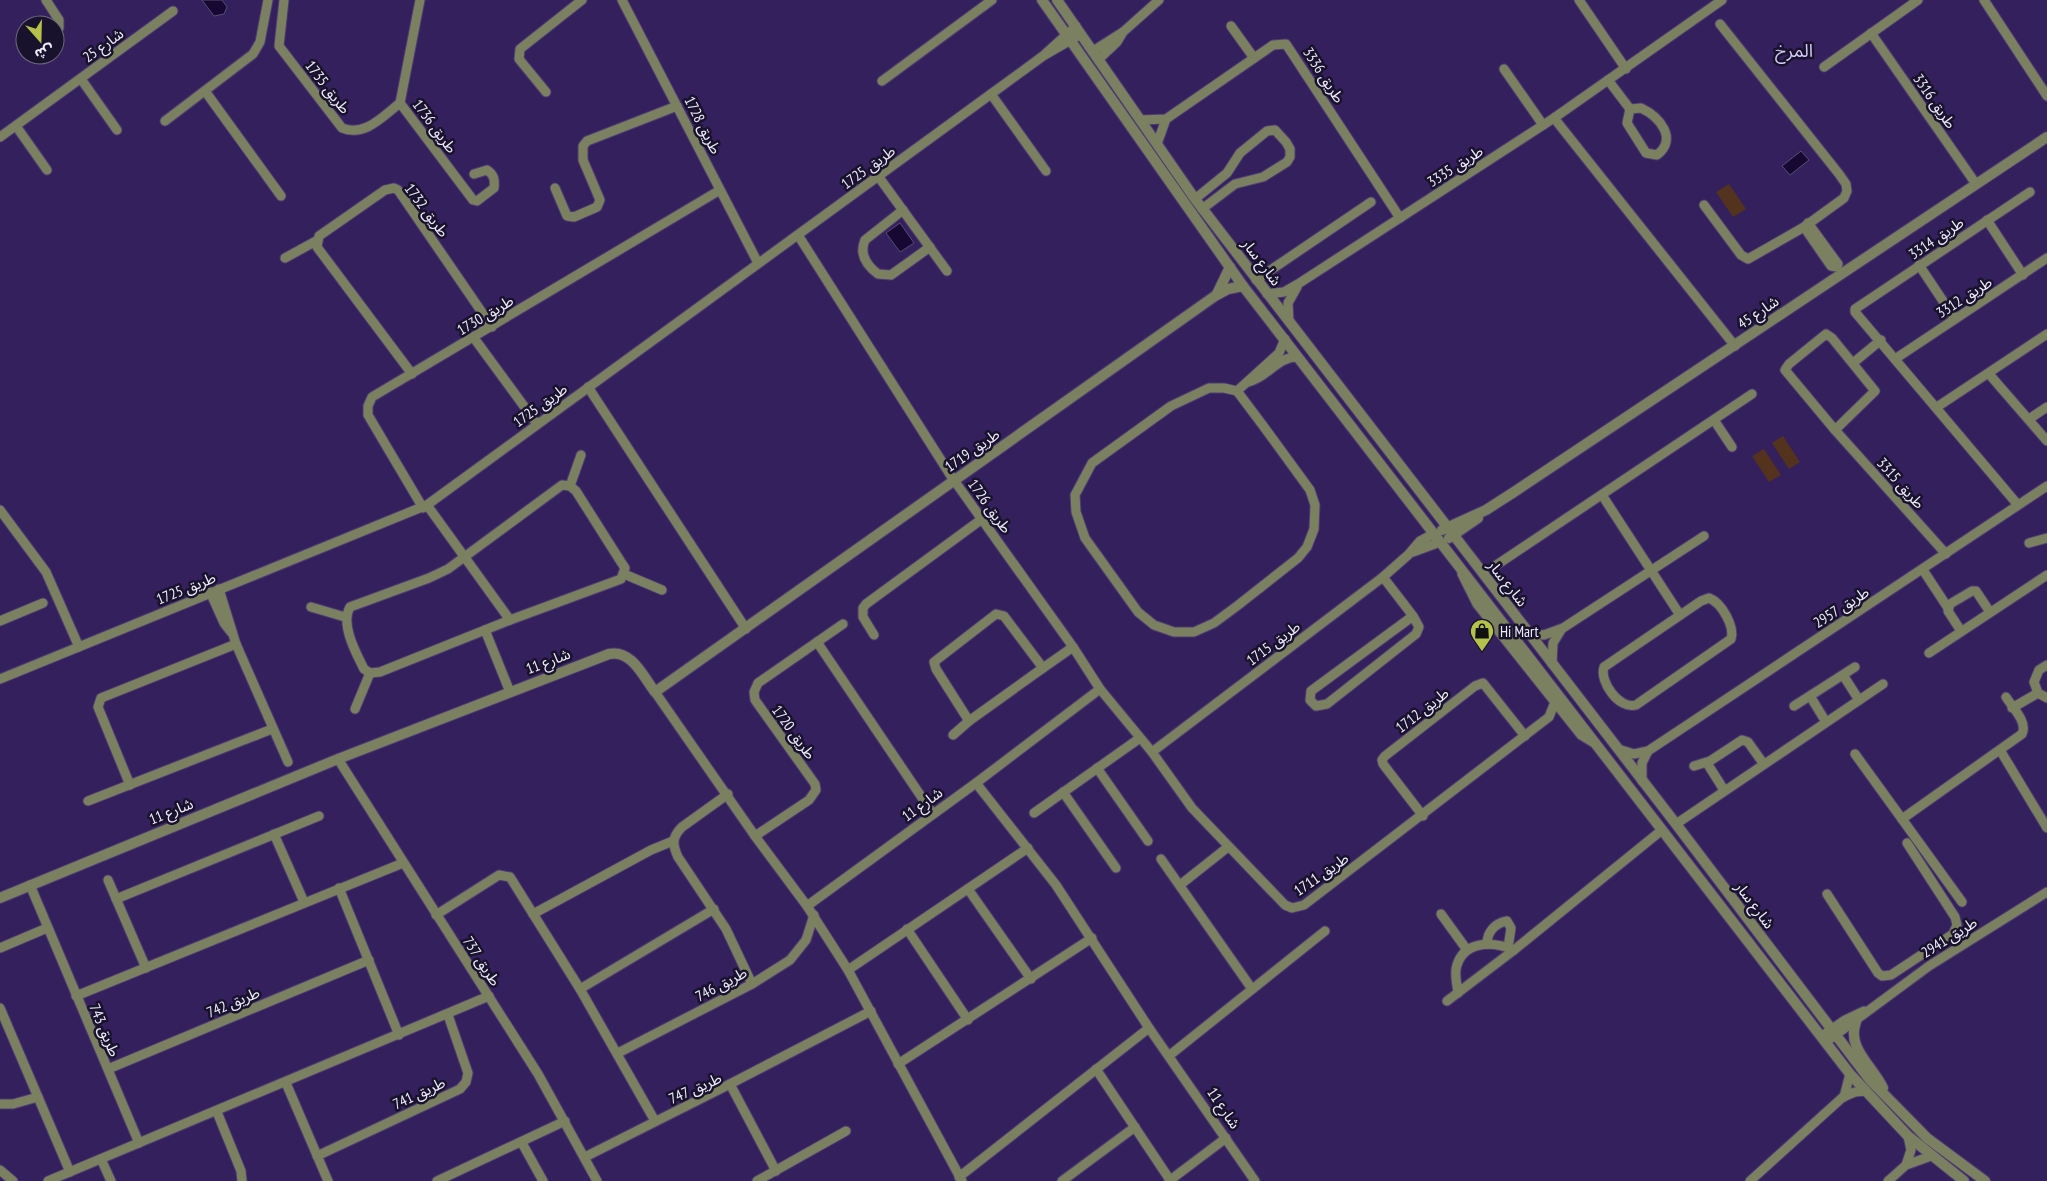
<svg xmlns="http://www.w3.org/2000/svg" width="2047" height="1181" font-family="'PT Sans Narrow','Noto Sans Arabic',sans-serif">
<rect width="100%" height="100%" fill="#34205d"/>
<!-- green -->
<g fill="#53331d">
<path d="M1729,184L1746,209L1733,217L1716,192Z"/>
<path d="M1783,436L1800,462L1789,469L1772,443Z"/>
<path d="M1764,449L1781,475L1769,482L1752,456Z"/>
</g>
<!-- water -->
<g fill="#170733" stroke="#584c6f">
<path d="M202,0H222L227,7L224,14L214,16Z"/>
<path d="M1801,151L1809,160L1790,175L1782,166Z"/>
<path d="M900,223L914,243L900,252L886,233Z"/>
</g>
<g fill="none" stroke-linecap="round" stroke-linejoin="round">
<!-- minor casing -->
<g stroke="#4e3d73" stroke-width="11">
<g id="minor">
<path d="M46,0L59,20V28L55,32"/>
<path d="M284,0L279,46L342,128C365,137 382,117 400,103"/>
<path d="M622,0L758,263"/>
<path d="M1579,0L1626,69"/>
<path d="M1984,0L2047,96"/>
<path d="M1231,26L1254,58"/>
<path d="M1871,33L1976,184"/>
<path d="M1093,51L1123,32L1159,0"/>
<path d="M1045,54L1076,26"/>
<path d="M1099,59L1117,42L1123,32"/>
<path d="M1824,67L1918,0"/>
<path d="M1504,69L1543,125"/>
<path d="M81,79L117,130"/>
<path d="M1608,80L1630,109"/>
<path d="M882,81L992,0"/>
<path d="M205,91L281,196"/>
<path d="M546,92L519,59L520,49L582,0"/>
<path d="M991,94L1046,171"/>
<path d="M400,103L473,200L477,201L494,188C495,179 494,175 487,170L474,174"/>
<path d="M400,103L420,0"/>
<path d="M1641,108C1660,117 1678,139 1657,155L1646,153L1627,123L1630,109Z"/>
<path d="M1554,118L1735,346"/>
<path d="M1140,120L1166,119L1273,45L1286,44L1400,218"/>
<path d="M165,121L253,54L260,42L268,0"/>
<path d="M16,126L47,170"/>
<path d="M0,137L173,11"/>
<path d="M1157,144L1166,119"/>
<path d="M878,176L947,271"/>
<path d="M555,188L567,216L574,217L597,207L600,200L583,160V146L587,141L677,106"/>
<path d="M1195,199L1227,173L1240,153L1267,131L1275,130L1286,142L1290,149V157L1287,162L1263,177L1235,184L1202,209"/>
<path d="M1704,205L1741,255L1748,259L1804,227L1844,198L1847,191L1846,184L1839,174L1720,24"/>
<path d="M903,210L865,240C859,254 866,265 878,274L891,275L930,247"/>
<path d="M1987,220L2023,275"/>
<path d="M1804,227L1831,266L1837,267L1838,264L1808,223"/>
<path d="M798,235L951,476L1073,647L1100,689L1152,752L1192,808L1285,905L1292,908L1304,905L1549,717L1555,702"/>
<path d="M285,258L316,241"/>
<path d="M1919,265L1955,319"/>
<path d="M1256,280L1371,202"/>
<path d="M1267,294L1284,292L1298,284L1554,118L1722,0"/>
<path d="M1289,322L1288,303L1297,287"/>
<path d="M1826,334L1832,338L1875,391L1835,430L1785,370L1789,364Z"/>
<path d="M474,338L537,424"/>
<path d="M1895,359L2047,258"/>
<path d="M1853,363L1881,340"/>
<path d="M412,374L317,247L319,236L385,190L394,188L398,190L492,327"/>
<path d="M1989,374L2047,441"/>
<path d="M1248,382C1267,378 1278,356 1298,357"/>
<path d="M588,387L746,629"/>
<path d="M1209,388H1224L1237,391L1264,427L1310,490L1315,505L1314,529L1307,547L1298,558L1237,606L1214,623L1194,632H1174L1154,625L1138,612L1085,538L1076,512L1075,495L1092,463L1171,406Z"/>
<path d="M1237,391L1279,353L1285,339"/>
<path d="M1937,407L2047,334"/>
<path d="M2029,419L2047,407"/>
<path d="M1714,420L1732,447"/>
<path d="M1835,430L1946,554"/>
<path d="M562,485L570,486L576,491L621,562L625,568L621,579L510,620L380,672L370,673L364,669C356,653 340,624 350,607L429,578L448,569Z"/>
<path d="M570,486L581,455"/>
<path d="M1602,495L1680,615"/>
<path d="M427,505L510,620"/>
<path d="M2018,505L1855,312V309L2030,192"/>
<path d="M423,508L368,415V406L372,397L720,190"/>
<path d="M0,510L46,572L79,647"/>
<path d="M2029,543L2047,538"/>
<path d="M1413,552L1440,542"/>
<path d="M1495,566L1752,394"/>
<path d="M1923,570L1948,608"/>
<path d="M624,574L662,590"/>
<path d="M1462,574L1477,604L1581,735L1594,743"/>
<path d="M1383,577L1413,616L1419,627L1416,634L1327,704L1316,706L1310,700L1311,691L1413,616"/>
<path d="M219,589L236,644L288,762"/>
<path d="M210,592L224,623L231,632"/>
<path d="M1709,598C1722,603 1735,627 1731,639L1636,705C1619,710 1599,681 1604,667L1701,601Z"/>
<path d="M311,607L345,617"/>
<path d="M996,614L1004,616L1043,668L969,721L936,669L934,662Z"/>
<path d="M0,621L43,603"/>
<path d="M485,630L510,692"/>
<path d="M1961,631L1948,611L1950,604L1972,591H1976L1990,612"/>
<path d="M1527,633L1544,635L1563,628L1704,536"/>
<path d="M874,635L863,617V608L866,604L982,519"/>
<path d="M817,642L933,814"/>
<path d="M1929,653L2047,575"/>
<path d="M1552,664L1553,643L1561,630"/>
<path d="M2047,665L2039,670L2034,682L2038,693L2047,698"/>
<path d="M1043,668L1073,647"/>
<path d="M1843,675L1859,700"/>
<path d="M0,679L427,505L991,94L1043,56L1076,37"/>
<path d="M655,692L755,836L807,906L848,970L962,1181"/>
<path d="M1810,696L1826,722"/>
<path d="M1794,706L1855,667"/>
<path d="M2012,708L2038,693"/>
<path d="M355,709L370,673"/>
<path d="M953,735L969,721"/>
<path d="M1618,749L1634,754L1648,751L2047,486"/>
<path d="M2000,750L2047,828"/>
<path d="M1152,752L1383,577L1408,555L1420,541L1433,534"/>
<path d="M1855,754L1902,819"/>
<path d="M338,759L538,1074L597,1181"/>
<path d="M1707,763L1724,790"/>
<path d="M1694,766L1710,761L1742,740L1748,742L1763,763"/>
<path d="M1097,768L1148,841"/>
<path d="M1642,781V763L1648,751"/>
<path d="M976,783L1056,885L1149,1028L1255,1181"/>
<path d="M130,785L98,707L101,698L236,644"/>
<path d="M1063,792L1116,868"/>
<path d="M728,794L682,827C672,837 672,844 678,857L726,929L752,984"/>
<path d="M88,801L272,729"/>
<path d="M1034,813L1140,738"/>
<path d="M1423,816L1383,764L1382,760L1385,756L1475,686L1483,683L1525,736"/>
<path d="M1676,824L1883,684"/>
<path d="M274,834L304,902"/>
<path d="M755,836L809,800L816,790L815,784L755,700L754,692L758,683L843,624"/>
<path d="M1161,859L1252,989"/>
<path d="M108,880L146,968"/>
<path d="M30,885L139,1143"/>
<path d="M1180,885L1228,847"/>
<path d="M339,888L399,1035"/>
<path d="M968,889L1031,979"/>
<path d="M1827,894L1878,973L1882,976L1891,975L1953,934L1957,925L1955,917L1907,843"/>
<path d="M116,899L319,816"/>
<path d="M1962,902L1902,819L2022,734C2028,722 2012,707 2006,697"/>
<path d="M807,906L976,783L1100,689"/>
<path d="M533,914L651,850L673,841"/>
<path d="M1441,914L1467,950"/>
<path d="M436,915L499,875L510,877L580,989L655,1121"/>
<path d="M907,929L968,1020"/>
<path d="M1487,944C1487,932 1495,923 1507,921L1511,928L1508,948"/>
<path d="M0,948L47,928"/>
<path d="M848,970L1028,848"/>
<path d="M580,989L714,909"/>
<path d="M1458,993C1457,985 1455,977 1456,969C1462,940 1492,941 1514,950"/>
<path d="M76,996L403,863"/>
<path d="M1447,1001L1514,950L1662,830"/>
<path d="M0,1008L70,1172"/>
<path d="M1822,1036L1845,1020L1864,1011"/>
<path d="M1826,1042L1929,966L2047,892"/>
<path d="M618,1053L752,984L790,960L806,940L814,915"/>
<path d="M1170,1055L1325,931"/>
<path d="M898,1064L1092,938"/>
<path d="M108,1069L369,960"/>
<path d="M1096,1069L1170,1180"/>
<path d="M286,1083L328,1181"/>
<path d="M730,1084L871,1011"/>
<path d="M1844,1097L1850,1074"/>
<path d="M0,1104H13L38,1097"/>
<path d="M217,1112L241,1171L242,1181"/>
<path d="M522,1143L543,1181"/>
<path d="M317,1156L460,1089L466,1082L468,1073L448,1015"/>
<path d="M585,1157L730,1084L776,1171"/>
<path d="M101,1159L111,1181"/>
<path d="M1906,1165L1911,1150L1908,1136"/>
<path d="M0,1170L13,1181"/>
<path d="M959,1177L1149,1028"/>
<path d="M48,1181L489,996"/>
<path d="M437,1181L565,1121"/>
<path d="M757,1181L846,1131"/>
<path d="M1062,1181L1135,1127"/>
<path d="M1169,1181L1226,1138"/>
<path d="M1750,1181L1843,1097L1855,1092L1866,1091"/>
<path d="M1888,1181L1906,1165L1931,1156"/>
</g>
</g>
<!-- tertiary casing -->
<g stroke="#4e3d73" stroke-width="12">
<g id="tertiary">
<path d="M1042,0L1243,286L1850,1074L1908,1136L1964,1181"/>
<path d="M1057,0L1195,199L1676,824L1870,1080L1927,1138L1985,1181"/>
<path d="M1217,294L1230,267"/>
<path d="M1442,530L1486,510L1514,492L2047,137"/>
<path d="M1449,538L1478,518"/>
<path d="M0,898L338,759L609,654C631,649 643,676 655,692L1215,296L1228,289L1243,286"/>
<path d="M1856,1022C1846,1048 1873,1066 1883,1088"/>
</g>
</g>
<!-- minor -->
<use href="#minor" stroke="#7b8060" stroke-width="9"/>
<!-- tertiary -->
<use href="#tertiary" stroke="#7b8060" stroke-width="10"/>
</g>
<!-- icons -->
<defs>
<g id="shop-pin" transform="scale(1.25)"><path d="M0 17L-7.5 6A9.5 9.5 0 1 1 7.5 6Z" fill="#b5c249" stroke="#19122c"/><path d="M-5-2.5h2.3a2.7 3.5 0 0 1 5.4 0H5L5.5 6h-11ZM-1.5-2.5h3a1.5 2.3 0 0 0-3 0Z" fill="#111"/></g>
</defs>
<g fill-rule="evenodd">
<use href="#shop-pin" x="1482" y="631"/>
</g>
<g text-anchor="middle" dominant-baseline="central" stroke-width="5" stroke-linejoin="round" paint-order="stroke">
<!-- street labels -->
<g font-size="15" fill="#efecfc" stroke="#19122c">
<text transform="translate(103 45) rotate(-36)">شارع 25</text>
<text transform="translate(1324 75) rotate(57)">طريق 3336</text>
<text transform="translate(328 87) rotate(52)">طريق 1735</text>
<text transform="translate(1935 101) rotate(55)">طريق 3316</text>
<text transform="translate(703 125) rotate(63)">طريق 1728</text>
<text transform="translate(435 126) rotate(53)">طريق 1736</text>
<text transform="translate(1455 166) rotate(-33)">طريق 3335</text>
<text transform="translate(868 167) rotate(-36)">طريق 1725</text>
<text transform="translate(427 210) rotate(53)">طريق 1732</text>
<text transform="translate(1936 238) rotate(-34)">طريق 3314</text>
<text transform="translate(1262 262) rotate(53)">شارع سار</text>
<text transform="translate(1964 297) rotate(-33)">طريق 3312</text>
<text transform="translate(1758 312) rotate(-34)">شارع 45</text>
<text transform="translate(485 315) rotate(-31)">طريق 1730</text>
<text transform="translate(540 405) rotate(-36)">طريق 1725</text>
<text transform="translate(972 450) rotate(-35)">طريق 1719</text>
<text transform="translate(1901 483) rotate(48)">طريق 3315</text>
<text transform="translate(990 506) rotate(54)">طريق 1726</text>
<text transform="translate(1508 583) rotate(52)">شارع سار</text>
<text transform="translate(186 588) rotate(-22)">طريق 1725</text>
<text transform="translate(1841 607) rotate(-33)">طريق 2957</text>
<text transform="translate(1273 643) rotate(-37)">طريق 1715</text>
<text transform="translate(548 661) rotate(-21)">شارع 11</text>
<text transform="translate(1422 710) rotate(-38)">طريق 1712</text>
<text transform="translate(794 732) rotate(54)">طريق 1720</text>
<text transform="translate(922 804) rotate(-36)">شارع 11</text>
<text transform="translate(171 811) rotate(-22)">شارع 11</text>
<text transform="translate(1321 874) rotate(-35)">طريق 1711</text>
<text transform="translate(1755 905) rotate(53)">شارع سار</text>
<text transform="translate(1949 937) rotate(-32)">طريق 2941</text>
<text transform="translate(482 961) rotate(57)">طريق 737</text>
<text transform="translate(721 984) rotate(-28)">طريق 746</text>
<text transform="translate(233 1002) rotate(-23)">طريق 742</text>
<text transform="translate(105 1030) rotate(67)">طريق 743</text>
<text transform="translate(695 1088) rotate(-24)">طريق 747</text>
<text transform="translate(419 1093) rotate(-25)">طريق 741</text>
<text transform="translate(1224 1108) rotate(56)">شارع 11</text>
</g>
<!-- poi labels -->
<g font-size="15" fill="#efecfc" stroke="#19122c" text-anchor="start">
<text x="1500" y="631">Hi Mart</text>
</g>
<!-- quarter labels -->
<g font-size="18" fill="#d4cbf7" stroke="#19122c">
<text x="1794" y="50">المرخ</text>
</g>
</g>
<!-- north arrow -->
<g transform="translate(40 40) rotate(160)"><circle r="24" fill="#19122c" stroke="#6f697f"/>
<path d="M0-4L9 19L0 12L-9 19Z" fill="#b5c249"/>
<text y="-8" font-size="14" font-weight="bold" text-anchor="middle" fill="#efecfc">ش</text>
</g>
</svg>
